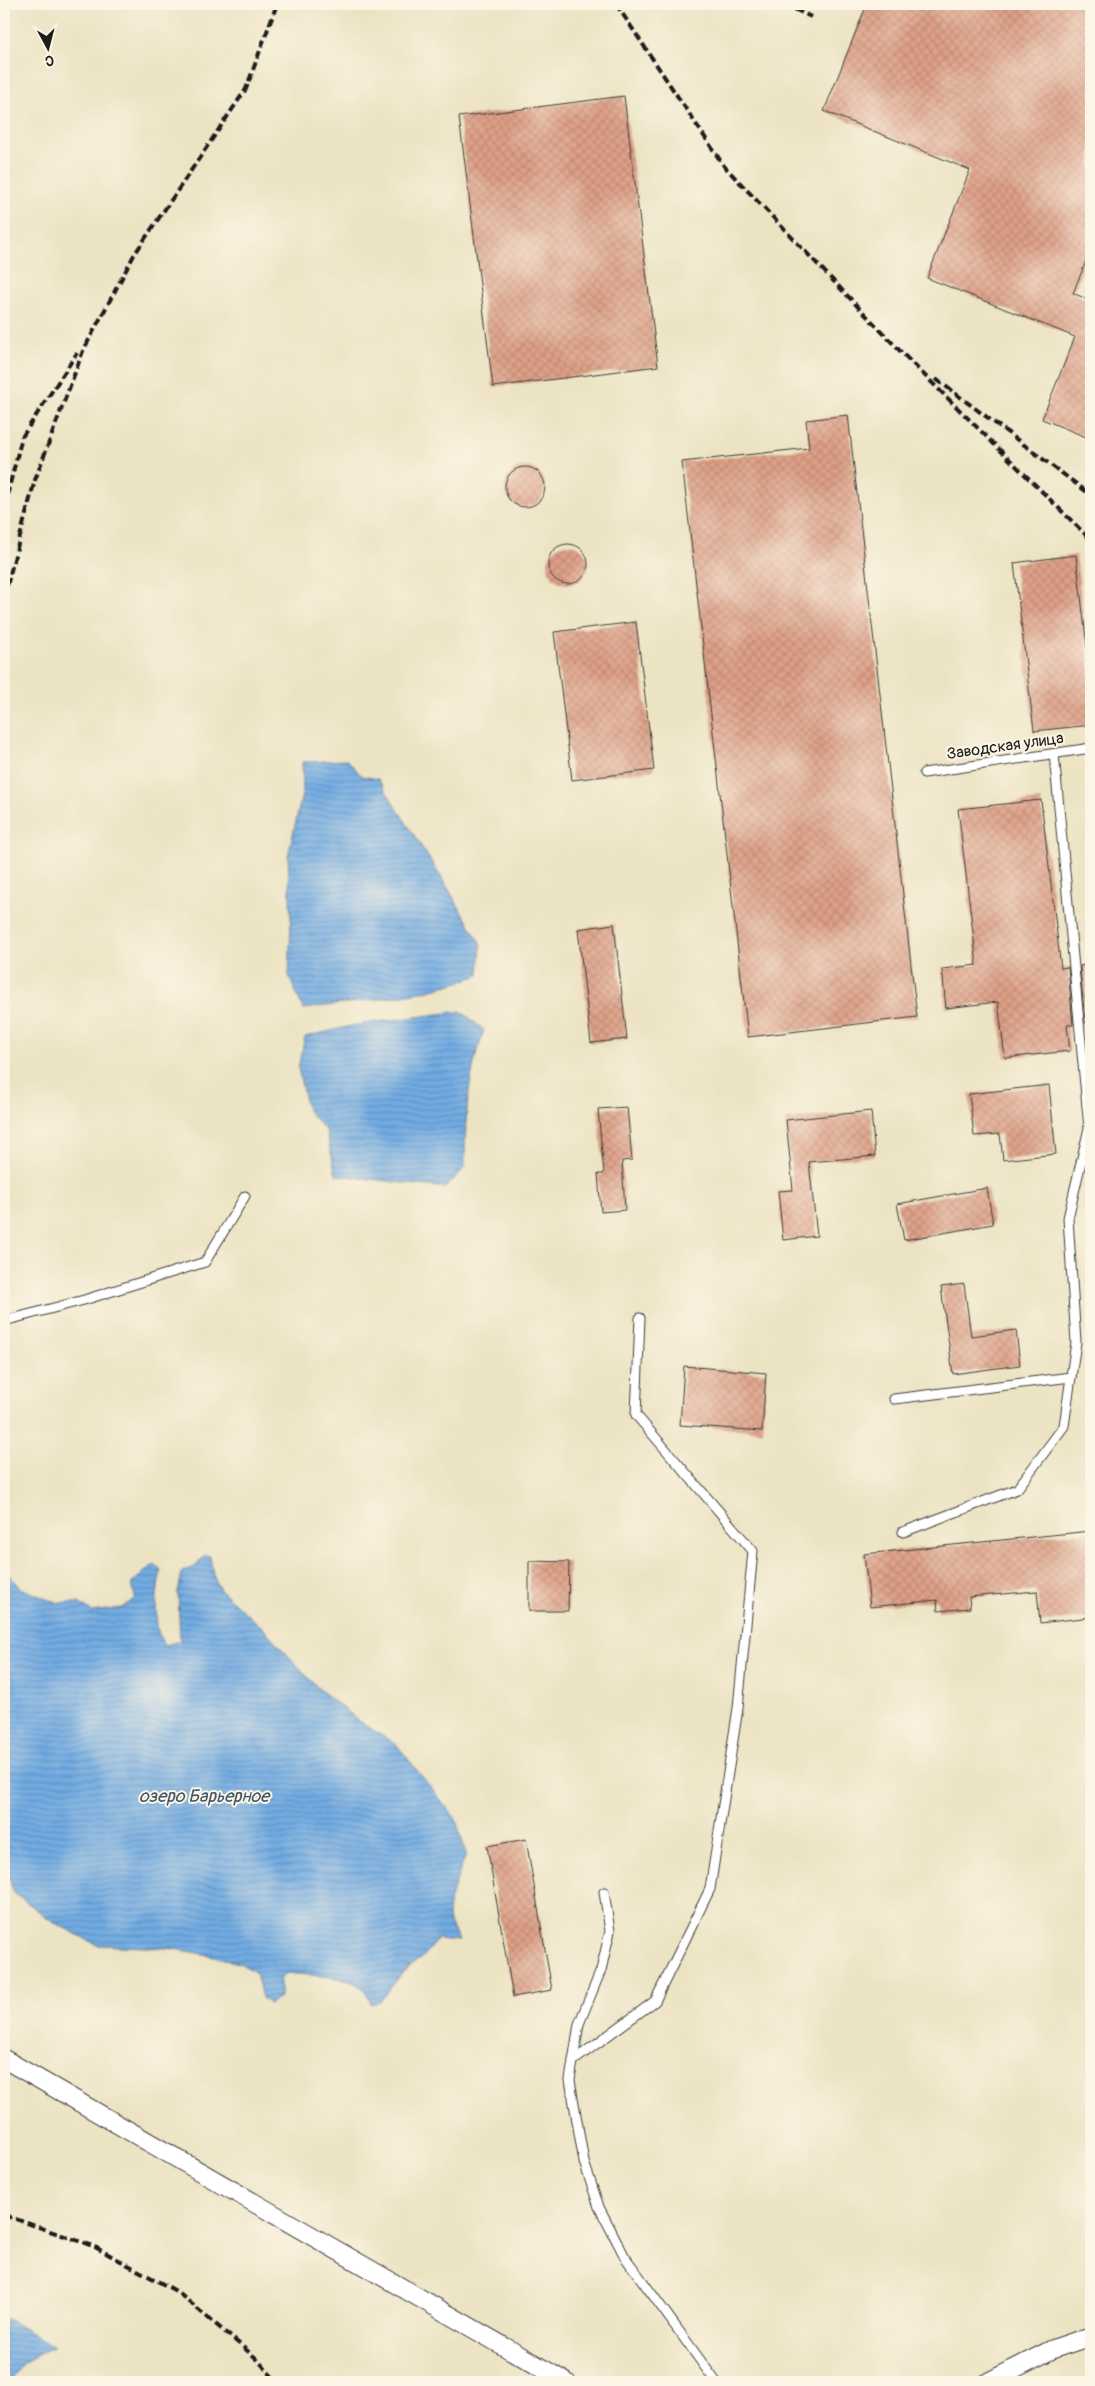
<svg xmlns="http://www.w3.org/2000/svg" width="1095" height="2386" font-family="Pangolin,sans-serif">
<defs>
<pattern id="water-rules" width="6" height="5" patternUnits="userSpaceOnUse" patternTransform="scale(1.25)"><rect width="6" height="5" fill="#72ace3"/><path d="M0 2.5h6" fill="none" stroke="#5d8bb7"/></pattern>
<pattern id="building-cross-hatch" width="8" height="8" patternUnits="userSpaceOnUse" patternTransform="scale(1.25)"><rect width="8" height="8" fill="#dea087"/><path d="M0 0l8 8M0 8l8-8" fill="none" stroke="#be8974"/></pattern>
</defs>
<rect width="100%" height="100%" fill="#fcf5e5"/>
<filter id="ink" filterUnits="userSpaceOnUse"><feTurbulence type="fractalNoise" baseFrequency=".02" numOctaves="2"/><feDisplacementMap in="SourceGraphic" scale="10" xChannelSelector="R" yChannelSelector="G"/><feConvolveMatrix kernelMatrix="1 2 1 2 8 2 1 2 1" color-interpolation-filters="sRGB"/></filter>
<filter id="wash" filterUnits="userSpaceOnUse"><feTurbulence type="fractalNoise" baseFrequency=".0096" numOctaves="4" result="noise"/><feDisplacementMap in="SourceGraphic" scale="20" xChannelSelector="R" yChannelSelector="G"/><feGaussianBlur stdDeviation="1.12" result="paint"/><feColorMatrix in="noise" values="0 0 0 0 0 0 0 0 0 0 0 0 0 0 0 0 0 1.4 0 .05"/><feComposite in="paint" operator="in"/></filter>
<g filter="url(#wash)">
<rect width="100%" height="100%" fill="#ece3c3"/>
<!-- water -->
<g fill="url(#water-rules)" stroke="#476480">
<path d="M347,760L362,776L378,779L443,880L481,944L479,975C424,996 361,1001 303,1009L289,976L291,920L288,856L303,790L302,762Z"/>
<path d="M461,1011L484,1030C467,1077 465,1119 465,1168L445,1188L336,1175L326,1131L307,1110L298,1068L305,1037L355,1025Z"/>
<path d="M205,1555L210,1556L213,1575L220,1590L263,1628L318,1688L359,1721L397,1745L456,1819L466,1854L449,1902L448,1919L459,1941L437,1939L425,1955L404,1971L380,2001L371,2004C369,1999 367,1993 364,1990C351,1974 307,1976 287,1973L280,1979V1998L270,2004L262,1998L256,1973L242,1964L210,1955L168,1948L97,1945L55,1923L14,1893L4,1863V1569L20,1588L57,1603H79L92,1612L123,1608L135,1598L132,1583L154,1564L161,1571C157,1589 151,1631 165,1645L180,1641L178,1593L182,1572L196,1566Z"/>
<path d="M4,2317L54,2346L24,2362L9,2382H4Z"/>
</g>
<g id="blocks">
<!-- building -->
<g fill="url(#building-cross-hatch)">
<path d="M867,4H1091V260L1087,259L1073,293L1091,301V439L1042,419L1075,337L927,278L970,170L824,111Z"/>
<path d="M624,96L658,366L493,387L459,117Z"/>
<path d="M848,415L917,1017L748,1037L682,462L809,448L806,420Z"/>
<circle cx="525" cy="487" r="20"/>
<circle cx="568" cy="564" r="20"/>
<path d="M1076,555L1091,680V725L1034,731L1014,563Z"/>
<path d="M636,622L654,770L572,780L554,632Z"/>
<path d="M1041,800L1061,968L1068,967L1073,1025H1067L1070,1051L1005,1058L998,1002L946,1008L942,969L977,965L958,809Z"/>
<path d="M614,924L627,1039L591,1043L578,929Z"/>
<path d="M1091,964V1022L1085,1023L1080,966Z"/>
<path d="M1049,1085L1056,1154L1003,1160L1000,1134L974,1136L969,1094Z"/>
<path d="M627,1107L632,1160L622,1161L625,1210L601,1212L598,1174H604L598,1109Z"/>
<path d="M871,1111L875,1156L809,1162L817,1236L783,1240L778,1191L793,1190L786,1120Z"/>
<path d="M987,1188L993,1224L904,1240L897,1204Z"/>
<path d="M964,1284L971,1336L1016,1330L1020,1365L953,1374L941,1287Z"/>
<path d="M684,1366L766,1373L762,1431L680,1425Z"/>
<path d="M1091,1531V1617L1040,1623L1037,1591L969,1597L970,1608L938,1611L937,1600L870,1607L864,1554Z"/>
<path d="M529,1561L569,1562L568,1611H529Z"/>
<path d="M526,1839L552,1990L513,1997L487,1846Z"/>
</g>
</g>
</g>
<g filter="url(#ink)">
<use href="#blocks" fill-opacity="0" stroke="#3b3a35" stroke-width="1"/>
<g fill="none" stroke-linecap="round" stroke-linejoin="round">
<!-- lane casing -->
<g stroke="#3b3a35" stroke-width="11">
<g id="lane">
<path d="M924,773L1091,748"/>
<path d="M4,1321L84,1300L205,1262L245,1196"/>
<path d="M894,1399L1071,1377"/>
<path d="M903,1532L1017,1489L1064,1426L1076,1342L1068,1218L1089,1128L1054,754"/>
<path d="M604,1892L610,1931L601,1970L579,2024L570,2080L584,2162L599,2207L625,2257L716,2382"/>
<path d="M573,2061L655,2001L710,1889L738,1708L753,1551L636,1415L640,1318"/>
</g>
</g>
<!-- street casing -->
<g stroke="#3b3a35" stroke-width="20">
<g id="street">
<path d="M4,2059L566,2382"/>
<path d="M988,2382L1053,2349L1091,2336"/>
</g>
</g>
<!-- lane -->
<use href="#lane" stroke="#fff" stroke-width="9"/>
<!-- street -->
<use href="#street" stroke="#fff" stroke-width="18"/>
<!-- rail -->
<g stroke="#1c1c1c" stroke-width="4" stroke-dasharray="8 4" stroke-linecap="butt">
<path d="M616,4L724,166L902,353L1091,540"/>
<path d="M784,4L811,17"/>
<path d="M936,379L1091,495"/>
<path d="M4,507L22,437L77,353"/>
<path d="M4,597L35,480L83,351L134,255L246,89L277,4"/>
<path d="M4,2215L93,2246L176,2291L256,2358L277,2382"/>
</g>
</g>
</g>
<g text-anchor="middle" dominant-baseline="central" stroke-width="4" stroke-linejoin="round" paint-order="stroke">
<!-- street labels -->
<g font-size="16" fill="#1c1c1c" stroke="#fcf5e5">
<text transform="translate(1005 746) rotate(-8)">Заводская улица</text>
</g>
<!-- water labels -->
<g font-size="18" font-style="italic" fill="#3e566c" stroke="#fcf5e5">
<text x="204" y="1796">озеро Барьерное</text>
</g>
</g>
<!-- margin -->
<rect width="1095" height="2386" fill="none" stroke="#fcf5e5" stroke-width="20"/>
<!-- north arrow -->
<g transform="translate(48 48) rotate(173)" stroke="#fcf5e5" stroke-width="4" paint-order="stroke">
<path d="M0-4L9 19L0 12L-9 19Z" fill="#1c1c1c"/>
<text y="-8" font-size="14" font-weight="bold" text-anchor="middle" fill="#1c1c1c">С</text>
</g>
</svg>
